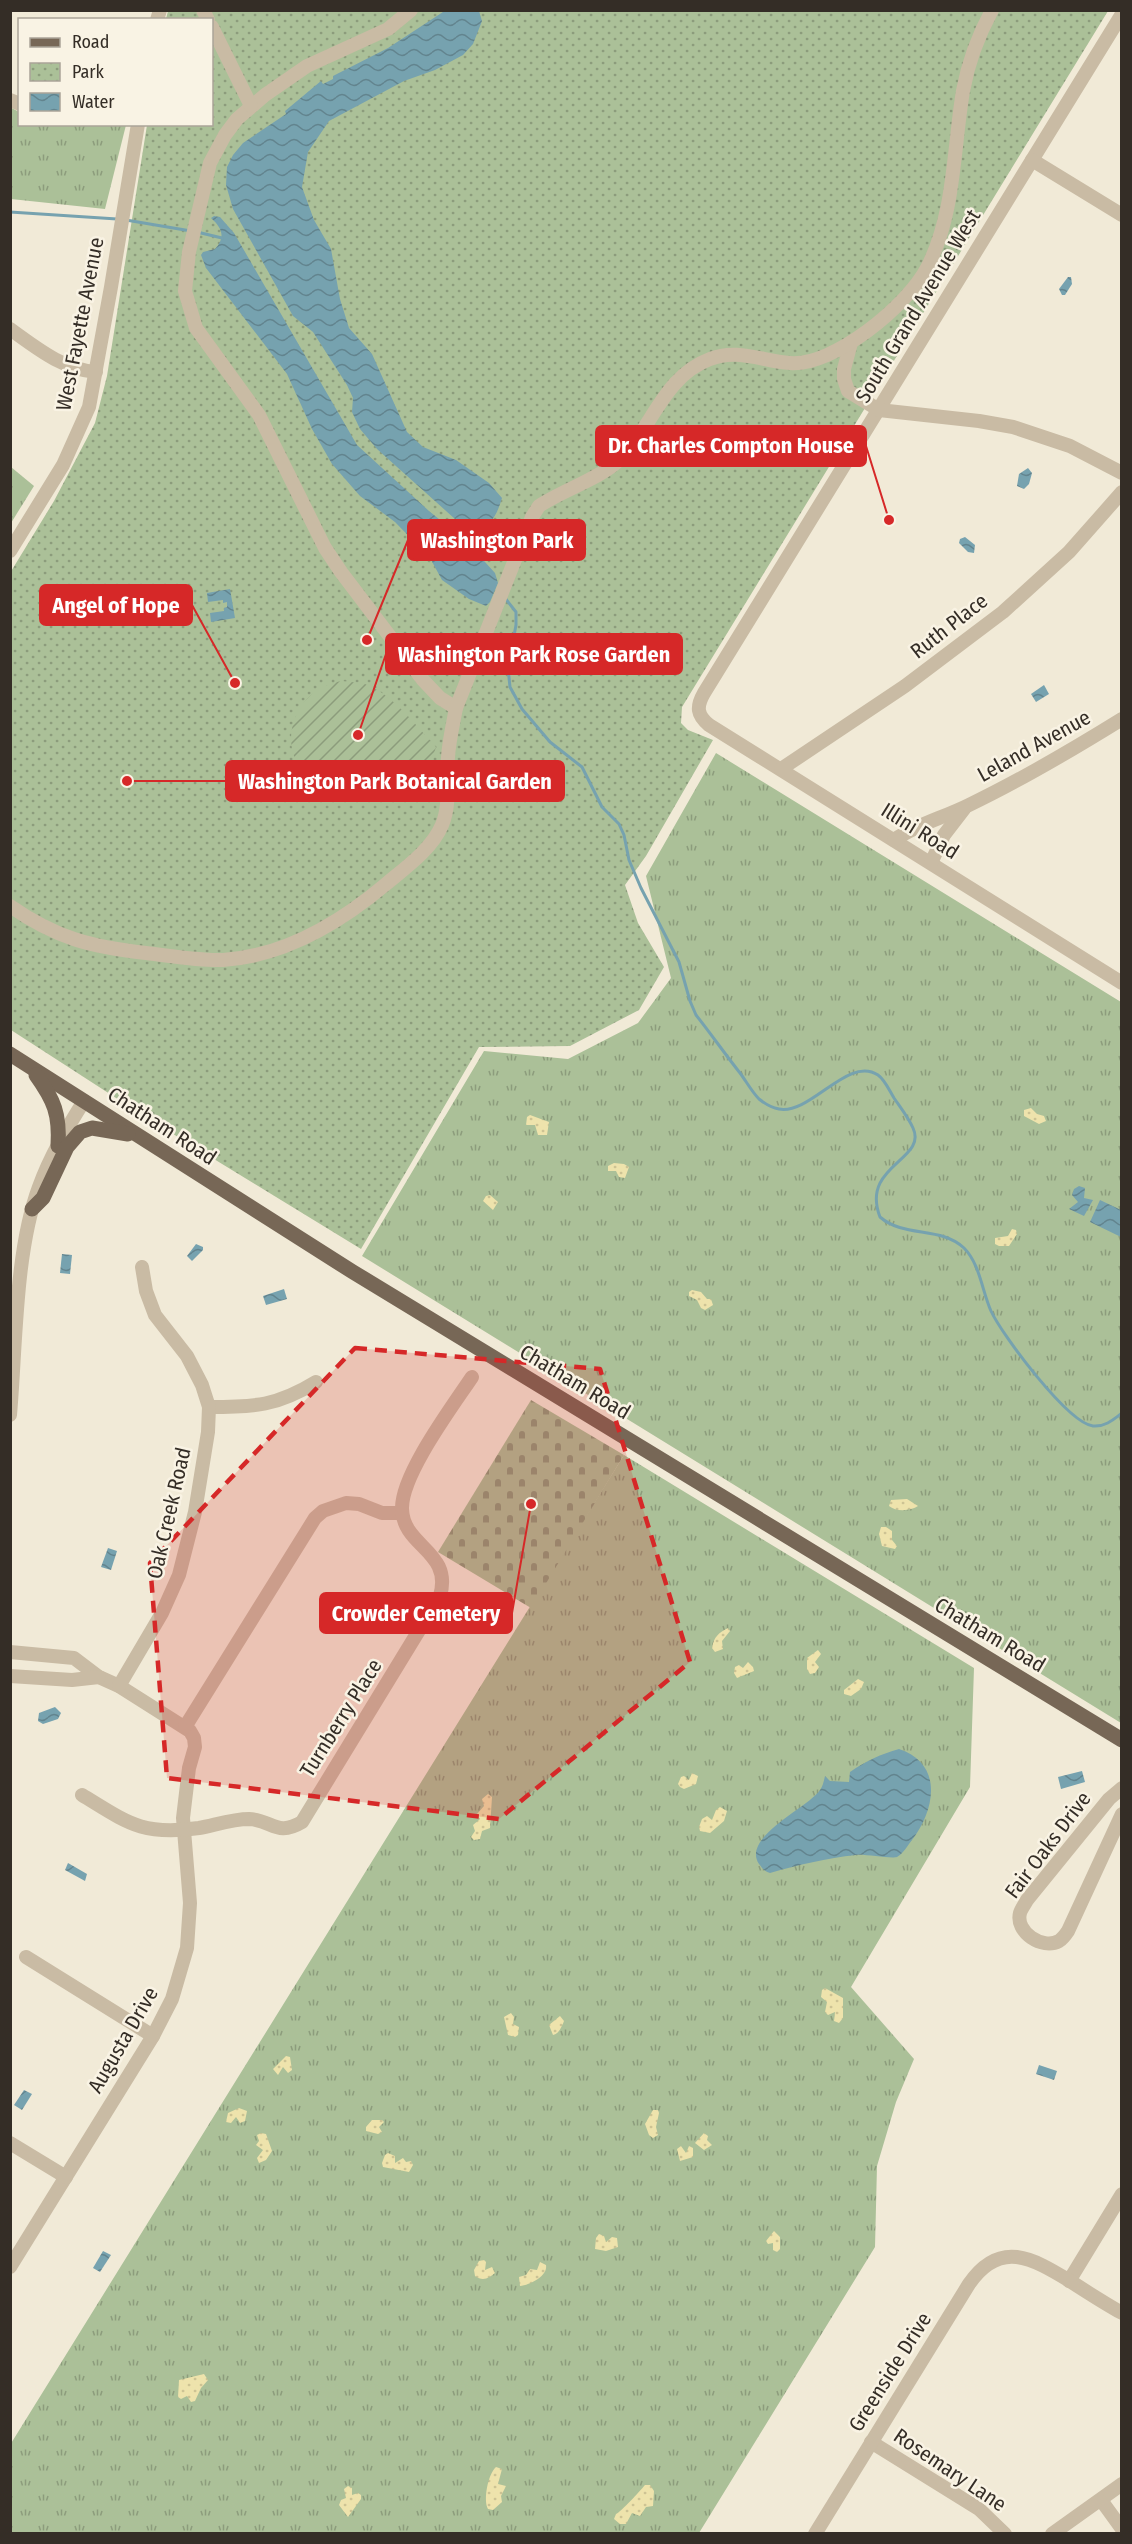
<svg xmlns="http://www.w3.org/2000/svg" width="1132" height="2544" font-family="'Fira Sans Condensed',sans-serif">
<defs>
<pattern id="grass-tufts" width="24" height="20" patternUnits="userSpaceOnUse" patternTransform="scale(1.5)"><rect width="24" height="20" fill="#abc098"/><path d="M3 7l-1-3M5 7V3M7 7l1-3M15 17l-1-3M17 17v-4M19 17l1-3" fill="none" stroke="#8c9c7c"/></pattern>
<pattern id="sand-dots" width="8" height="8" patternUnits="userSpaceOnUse" patternTransform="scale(1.5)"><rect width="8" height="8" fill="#eee3ac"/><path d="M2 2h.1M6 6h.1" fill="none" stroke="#cdc394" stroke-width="1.8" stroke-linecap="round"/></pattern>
<pattern id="cemetery-stones" width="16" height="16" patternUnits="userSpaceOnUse" patternTransform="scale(1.5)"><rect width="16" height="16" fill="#abc098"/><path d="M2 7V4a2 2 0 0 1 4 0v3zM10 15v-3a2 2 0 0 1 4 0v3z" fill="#8c9c7c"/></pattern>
<pattern id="park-dots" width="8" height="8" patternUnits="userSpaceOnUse" patternTransform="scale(1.5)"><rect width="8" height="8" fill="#abc098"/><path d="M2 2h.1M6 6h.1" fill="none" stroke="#8c9c7c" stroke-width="1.8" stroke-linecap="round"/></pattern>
<pattern id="garden-furrows" width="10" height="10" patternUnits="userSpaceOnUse" patternTransform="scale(1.5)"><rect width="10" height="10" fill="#abc098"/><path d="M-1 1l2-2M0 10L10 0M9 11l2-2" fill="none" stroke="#8c9c7c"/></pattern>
<pattern id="water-waves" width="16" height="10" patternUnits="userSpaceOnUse" patternTransform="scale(1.5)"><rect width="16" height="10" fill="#76a2af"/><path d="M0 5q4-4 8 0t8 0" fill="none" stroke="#62848e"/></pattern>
</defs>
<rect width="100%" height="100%" fill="#f1ead7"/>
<!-- grass -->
<g fill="url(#grass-tufts)">
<path d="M10,107L19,112L20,124L126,125L105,209L11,199Z"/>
<path d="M11,467L34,486L11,523Z"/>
<path d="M716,753L1121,1002V1723L362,1256L484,1051L568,1059L638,1023L671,978L646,876Z"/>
<path d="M624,1455L974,1668L970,1787L851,1987L914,2059L896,2102L877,2166L875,2247L699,2533H11L10,2445Z"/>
</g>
<!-- sand -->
<g fill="url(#sand-dots)">
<path d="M1031,1108L1037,1114L1044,1116L1046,1121L1039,1124L1024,1116V1110Z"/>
<path d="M530,1115L549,1122L547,1135H538L535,1125H526L527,1117Z"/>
<path d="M614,1163L624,1164L629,1167L625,1178L619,1177L616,1171H608V1166Z"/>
<path d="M490,1195L498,1202L493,1210L483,1201L486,1196Z"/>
<path d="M1012,1229L1016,1230L1017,1234L1009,1246H999L995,1244V1238L1008,1236Z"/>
<path d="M692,1290L701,1292L707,1299H711L713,1305L705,1310L701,1308L697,1300L689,1296V1292Z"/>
<path d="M907,1499L918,1506C911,1511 896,1512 889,1506L891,1500Z"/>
<path d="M881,1527H886L892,1531V1540L897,1546L895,1549L882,1546L879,1534Z"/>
<path d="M728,1628L730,1631L722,1641L723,1649L715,1652L712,1648C714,1636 719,1633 728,1628Z"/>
<path d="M818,1650L821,1654L815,1662L819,1667L815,1673L810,1674L807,1669V1658Z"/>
<path d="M748,1662L753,1667L754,1671L737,1678L734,1673L735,1667L739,1665L743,1668Z"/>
<path d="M858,1679L864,1682L861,1689L851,1696L844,1694V1690Z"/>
<path d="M692,1773L698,1776L696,1784L684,1789L680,1787L678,1784L681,1777L684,1776L689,1780Z"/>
<path d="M488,1794L492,1797L490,1828L482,1831L480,1839L474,1840L471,1837L475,1831L473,1825L480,1819L477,1814L484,1806L482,1799Z"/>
<path d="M720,1807L727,1811L724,1821L710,1833L700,1831L699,1827L702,1819L707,1816L712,1820L716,1810Z"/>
<path d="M825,1988L843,1998V2018L839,2023L834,2021L835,2012L828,2015L825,2012L827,2002L821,1997L822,1990Z"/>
<path d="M511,2013L514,2017L513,2024L519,2027L518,2035L515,2037L508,2035L504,2017Z"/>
<path d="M560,2016L564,2021C562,2026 559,2034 553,2035L549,2025Z"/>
<path d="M286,2056L290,2057L292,2070L288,2073L283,2067L278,2075L273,2069Z"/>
<path d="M239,2108L247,2111L245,2121L240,2123L236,2117L231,2123L226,2122L228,2113Z"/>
<path d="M653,2110H658L659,2113L656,2127L658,2135L653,2138L649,2135L645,2124Z"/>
<path d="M372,2120H382L384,2122L379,2127L382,2132L378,2134L366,2131V2127Z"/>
<path d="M261,2133L266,2134L272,2151L266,2160L259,2163L257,2158L263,2150L256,2145L259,2141L257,2135Z"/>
<path d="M704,2133L708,2136L707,2140L712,2145L704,2150L695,2143Z"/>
<path d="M681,2146L686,2153L689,2146L693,2148V2157L680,2161L677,2149Z"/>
<path d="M388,2153L395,2156V2163L403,2158L406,2162L411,2161L413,2165L409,2172L383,2167L382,2163L385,2155Z"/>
<path d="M774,2231L780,2237V2249L777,2252L773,2250V2243L768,2244L766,2241Z"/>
<path d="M599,2234L604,2236L606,2242L612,2237L617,2238L618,2247L606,2251L595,2249L596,2238Z"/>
<path d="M484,2260L486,2262L485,2270L492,2267L495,2273C489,2278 483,2282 475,2276L474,2270L479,2261Z"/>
<path d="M540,2262L546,2265C548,2276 530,2285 520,2286L519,2277L526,2275L530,2269L537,2270Z"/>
<path d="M204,2374L208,2380L201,2388L195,2401L191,2402L187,2396L181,2399L178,2397L179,2380Z"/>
<path d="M496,2467L502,2469L498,2484L506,2486L501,2496L502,2502L493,2510L488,2509C483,2500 488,2474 496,2467Z"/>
<path d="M645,2485H650L654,2491L653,2506L646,2507L640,2516L632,2513L626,2524H620L614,2519L616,2514C621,2512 640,2491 645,2485Z"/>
<path d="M348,2486L352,2488V2495L358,2493L361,2495V2499L348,2517L339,2505L341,2500L346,2498L344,2489Z"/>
</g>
<!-- cemetery -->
<path fill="url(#cemetery-stones)" d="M531,1400L624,1455L531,1608L438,1552Z"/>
<!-- park -->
<path fill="url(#park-dots)" d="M168,11H1108L682,707L681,723L688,730L713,740L646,856L625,885L638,923L664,967L639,1010L570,1046L479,1047L361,1249L147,1118L11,1030L10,573L54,501L95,423L107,376L147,125L212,124V20L166,19Z"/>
<!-- garden -->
<path fill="url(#garden-furrows)" d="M341,681C349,682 358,682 365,684C394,695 416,726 436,747L426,778C394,785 360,796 327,786C272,769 283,692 341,681Z"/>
<!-- water -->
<g fill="url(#water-waves)">
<path d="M446,10L479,11L482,21L473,44L463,55L435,70L404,81L329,121L308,152L302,187L314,220L331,249L340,299L349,328L372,354L407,432L423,447L456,460L489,483L502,498C497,515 491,526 474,533L465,528L377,449L360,429L352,412L353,398L347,385L313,332L293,316L233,209L226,185L227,167L233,155L243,143L286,114L285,111L321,81L323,84L333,79V76L388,48Z"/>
<path d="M214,216L220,217L234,233L357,445L429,511L465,540L495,573L498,583L490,602L486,606L469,599L442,580L430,558L395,522L360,496L332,464L312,429L287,374L206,268L201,255L203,252L215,249C226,237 222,228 211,218Z"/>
<path d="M1068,277H1071L1072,284L1065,295H1062L1059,289Z"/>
<path d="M1028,468L1032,473L1029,484L1024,489L1017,486L1019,474Z"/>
<path d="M965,537L975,545L974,553L968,552L959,543L960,539Z"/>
<path d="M230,589L235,618L211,622L210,613L224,611V608L227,607V602L223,603V600L208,602L207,593Z"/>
<path d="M1044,685L1049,694L1036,702L1031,694Z"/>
<path d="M1079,1186L1085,1188L1084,1198L1093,1200L1084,1216L1069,1209L1078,1202L1072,1195L1074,1189Z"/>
<path d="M1100,1200L1121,1210V1237L1090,1222Z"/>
<path d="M196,1244L203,1247V1250L192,1261L187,1256Z"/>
<path d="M62,1254L72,1255L70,1274L60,1273Z"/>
<path d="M284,1289L287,1299L266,1305L263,1296Z"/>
<path d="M108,1548L117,1551L111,1570L101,1567Z"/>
<path d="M55,1707L61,1713L58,1719L43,1724L38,1721L39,1713Z"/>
<path d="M899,1749C944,1764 935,1810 912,1840C908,1845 903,1854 897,1857C891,1859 865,1854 856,1855C827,1858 798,1865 770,1873C764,1871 763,1869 759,1864C741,1837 808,1808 820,1790C823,1786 824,1780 825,1776L830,1781L849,1782L850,1772C866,1761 881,1754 899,1749Z"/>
<path d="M1082,1771L1085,1782L1061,1789L1058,1777Z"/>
<path d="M68,1863L87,1874L85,1881L65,1870Z"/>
<path d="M1039,2065L1057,2071L1054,2080L1036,2074Z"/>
<path d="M24,2090L32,2094L22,2110L14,2105Z"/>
<path d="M103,2251L111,2255L100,2272L93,2268Z"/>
</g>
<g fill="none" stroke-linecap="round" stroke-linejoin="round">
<!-- stream -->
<g stroke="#76a2af" stroke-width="3">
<path d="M10,212L117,219"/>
<path d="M126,220L191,231"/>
<path d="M197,232L222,238"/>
<path d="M505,598L516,612V625L508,668L510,687L522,709L550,742L582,767L602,807L619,824L624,835L629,860L641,888L679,962L690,1001L696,1015C711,1034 725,1054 740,1073C746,1081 752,1092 759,1099C764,1103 773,1108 779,1109C811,1115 848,1055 878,1075C885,1080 889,1090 894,1098C900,1107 908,1117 913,1128C928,1160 860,1165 880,1217C904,1238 941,1226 964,1248C980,1264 982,1291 991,1311C1002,1335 1068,1423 1093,1426C1105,1427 1113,1420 1122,1413"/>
</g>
<!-- minor -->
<g stroke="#c9bba4" stroke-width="14">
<path d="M203,10L208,20"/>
<path d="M411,10L388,29L307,66L265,95L237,119L225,135L210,163L189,252L185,291L196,328L259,415L325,548L341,572L423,680L440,698L456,708"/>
<path d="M1122,14L704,693C696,707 697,715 709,725L1122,983"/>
<path d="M157,20L160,10"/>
<path d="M212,27L251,106"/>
<path d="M10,100L20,104"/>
<path d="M1032,160L1122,215"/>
<path d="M10,329C38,349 62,369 96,372"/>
<path d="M851,343L844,369V379L848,391L879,410L979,421L1013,427L1070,446L1122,473"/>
<path d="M10,551L63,465L89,407L111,287L138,124"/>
<path d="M781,769L905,686L1003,612L1069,552L1122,492"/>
<path d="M894,840C917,824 943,818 969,805C1021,780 1072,750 1122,719"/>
<path d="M931,863L944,835L964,809"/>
<path d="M10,906C56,938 91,947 146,953C172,956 198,961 223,960C284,956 341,922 386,884C405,868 432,849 442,825C451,804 446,779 448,757C449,741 453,724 456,708L532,517L539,506C561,491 600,478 617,462C652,430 662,377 710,359C737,348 762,361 790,363C833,367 908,305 927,268C955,214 953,151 963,91C968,63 978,36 992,10"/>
<path d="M209,1407C255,1407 277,1406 316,1382"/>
<path d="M10,1415C16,1346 15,1251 39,1187C50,1156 67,1128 84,1101"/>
<path d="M10,1652L74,1658L99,1677L119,1686L190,1731L194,1738L195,1747L189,1768L183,1818L190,1903L187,1948L172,1999L153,2036L10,2267"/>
<path d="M10,1676L72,1680L99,1677"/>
<path d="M119,1686L162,1613L179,1575L195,1512L208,1432L209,1407L202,1385L187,1356L155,1315L146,1291L142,1267"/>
<path d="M185,1727L315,1518L323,1511L346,1503L359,1504L382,1513H402"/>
<path d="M1122,1788L1109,1799L1027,1900C1025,1904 1021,1909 1020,1913C1015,1932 1042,1950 1059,1941C1062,1939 1066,1934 1068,1931L1122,1814"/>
<path d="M82,1795C128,1823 142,1836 199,1828C215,1825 233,1819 249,1819C272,1820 277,1837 302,1822L440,1596C453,1551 403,1547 402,1509C401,1475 452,1407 472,1377"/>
<path d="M26,1957L153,2036"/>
<path d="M10,2143L66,2177"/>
<path d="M1069,2281L1122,2194"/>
<path d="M871,2442L979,2509L1005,2534"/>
<path d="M1101,2500L1122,2529"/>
<path d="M815,2534L969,2284C1000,2239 1032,2258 1070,2281C1087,2292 1104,2303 1122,2313"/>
<path d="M1052,2534L1122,2484"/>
</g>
<!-- major -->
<g stroke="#776756" stroke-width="15">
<path d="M10,1054L353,1272L1122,1740"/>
<path d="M36,1075C54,1100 60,1114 58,1146"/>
<path d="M32,1209L43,1198L67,1147L80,1132L92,1128L128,1134"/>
</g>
</g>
<!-- marked area -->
<path fill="#d62828" fill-opacity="0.2" stroke="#d62828" stroke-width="4.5" stroke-dasharray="12 8" stroke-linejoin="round" d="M355,1348L600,1369L690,1662L499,1819L167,1778L150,1563Z"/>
<g text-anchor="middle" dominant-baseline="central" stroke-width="5" stroke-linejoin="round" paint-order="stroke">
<!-- street labels -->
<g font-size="21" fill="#342d26" stroke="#f9f3e4">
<text transform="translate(918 306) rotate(-59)">South Grand Avenue West</text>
<text transform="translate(80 324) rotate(-79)">West Fayette Avenue</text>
<text transform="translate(949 626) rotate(-38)">Ruth Place</text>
<text transform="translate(1034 746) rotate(-29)">Leland Avenue</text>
<text transform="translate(920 831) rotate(32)">Illini Road</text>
<text transform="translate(162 1126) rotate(33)">Chatham Road</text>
<text transform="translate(575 1382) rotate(31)">Chatham Road</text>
<text transform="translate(169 1513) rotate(-77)">Oak Creek Road</text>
<text transform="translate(990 1635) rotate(31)">Chatham Road</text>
<text transform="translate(341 1718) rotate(-58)">Turnberry Place</text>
<text transform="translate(1048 1845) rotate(-53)">Fair Oaks Drive</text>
<text transform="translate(123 2040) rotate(-60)">Augusta Drive</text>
<text transform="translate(890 2372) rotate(-58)">Greenside Drive</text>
<text transform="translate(950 2470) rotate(34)">Rosemary Lane</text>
</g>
</g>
<!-- callouts -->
<path fill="none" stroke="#d62828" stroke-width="2" d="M889 520L866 446M367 640L408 540M235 683L192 605M358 735L386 654M127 781L226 781M531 1504L512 1613"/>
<g fill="#d62828" stroke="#f9f3e4" stroke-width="2">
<circle cx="889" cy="520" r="6"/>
<circle cx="367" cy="640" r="6"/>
<circle cx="235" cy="683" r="6"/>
<circle cx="358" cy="735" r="6"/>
<circle cx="127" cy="781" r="6"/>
<circle cx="531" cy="1504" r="6"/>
</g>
<g fill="#d62828" stroke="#d62828" stroke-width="2">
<rect x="596" y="426" width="270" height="40" rx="6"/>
<rect x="408" y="520" width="177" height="40" rx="6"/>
<rect x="40" y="585" width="152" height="40" rx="6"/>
<rect x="386" y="634" width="296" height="40" rx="6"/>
<rect x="226" y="761" width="338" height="40" rx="6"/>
<rect x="320" y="1593" width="192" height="40" rx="6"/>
</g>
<g font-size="22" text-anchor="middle" font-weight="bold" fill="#fff">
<text x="731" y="453">Dr. Charles Compton House</text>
<text x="497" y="548">Washington Park</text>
<text x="116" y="613">Angel of Hope</text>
<text x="534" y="662">Washington Park Rose Garden</text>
<text x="395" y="789">Washington Park Botanical Garden</text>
<text x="416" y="1621">Crowder Cemetery</text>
</g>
<!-- border -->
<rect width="1132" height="2544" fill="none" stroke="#342d26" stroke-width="24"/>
<!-- legend -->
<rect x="18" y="18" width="195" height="108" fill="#f9f3e4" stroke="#aaa498" stroke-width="1.5"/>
<rect x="30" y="38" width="30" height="9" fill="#776756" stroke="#aaa498" stroke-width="1.5"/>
<text x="72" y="48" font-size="18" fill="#342d26">Road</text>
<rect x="30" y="63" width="30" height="18" fill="url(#park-dots)" stroke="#aaa498" stroke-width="1.5"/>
<text x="72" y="78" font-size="18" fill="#342d26">Park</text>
<rect x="30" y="93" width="30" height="18" fill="url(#water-waves)" stroke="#aaa498" stroke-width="1.5"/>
<text x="72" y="108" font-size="18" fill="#342d26">Water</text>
</svg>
